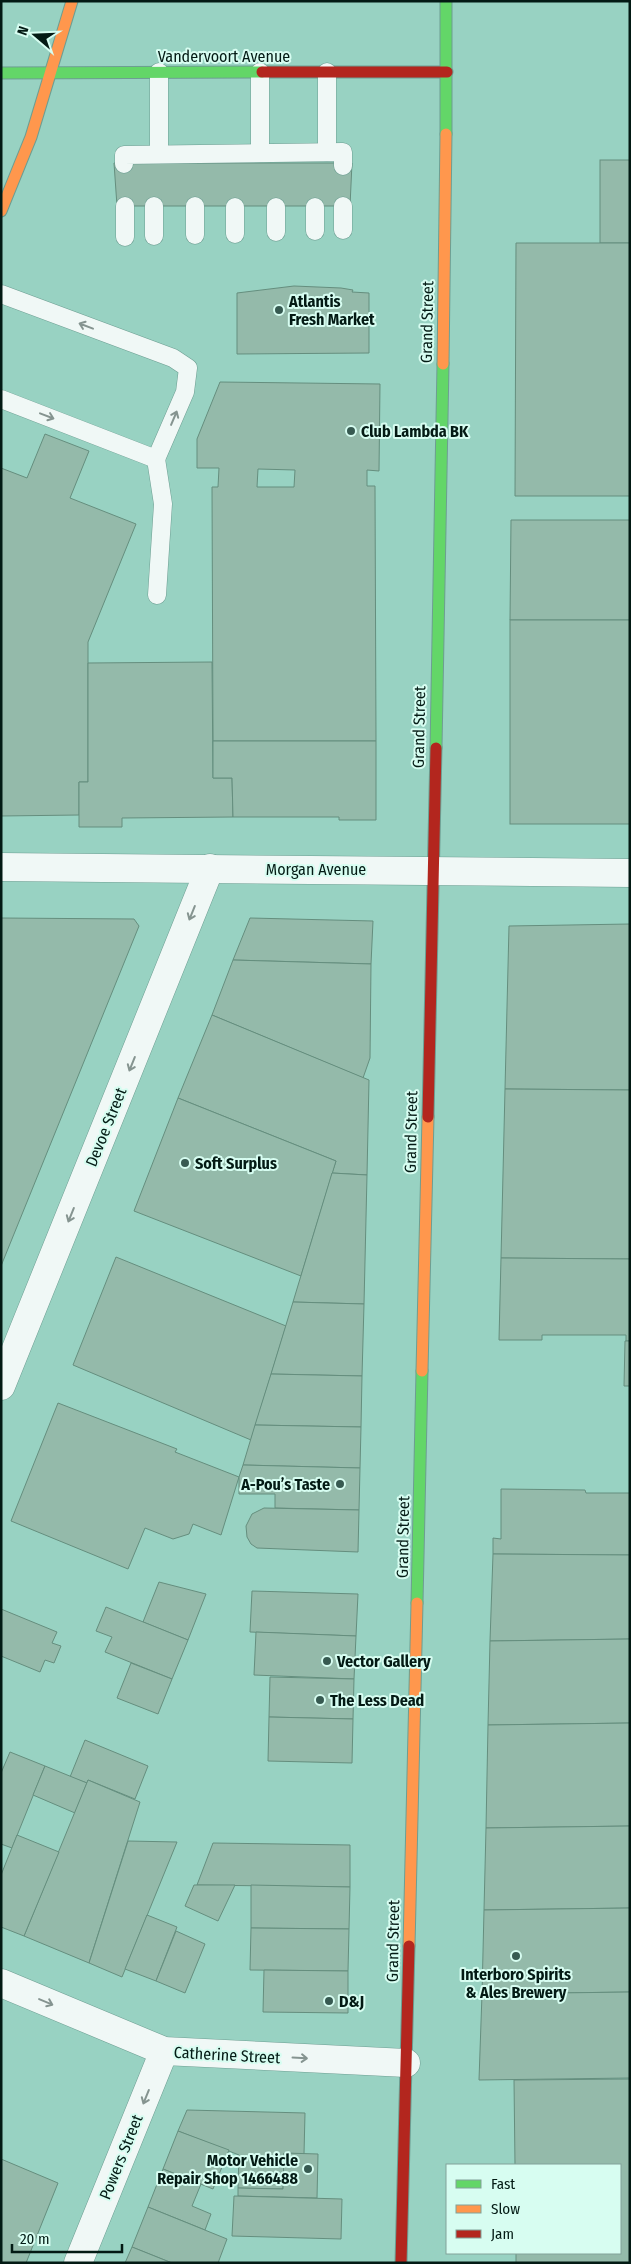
<svg xmlns="http://www.w3.org/2000/svg" width="631" height="2264" font-family="'Fira Sans Condensed',sans-serif">
<rect width="100%" height="100%" fill="#98d2c2"/>
<!-- building -->
<g fill="#94baaa" stroke="#658e7e" fill-rule="evenodd">
<rect x="600" y="160" width="30" height="83"/>
<path d="M114,163H352L350,206H117Z"/>
<path d="M516,243H630V496H515Z"/>
<path d="M294,286L341,288L353,290L352,292L369,293V353L237,354V293Z"/>
<path d="M220,382L380,384L379,471L367,470V486H375L376,741H213L212,487H218L219,468H197V439ZM258,469L295,470L294,487H257Z"/>
<path d="M45,434L89,451L70,498L136,524L88,642V782H79V815L1,816V468L27,478Z"/>
<path d="M511,520H630V620H510Z"/>
<rect x="510" y="620" width="120" height="204"/>
<path d="M212,662L213,778H232L233,817L122,818V827H79V782H88V663Z"/>
<path d="M213,741H376V820H339V817H233L232,778H213Z"/>
<path d="M1,918L134,919L139,926L1,1266Z"/>
<path d="M250,918L373,921L371,964L233,960Z"/>
<path d="M630,924V1090L505,1089L509,926Z"/>
<path d="M233,960L371,964L370,1058L363,1078L212,1015Z"/>
<path d="M212,1015L369,1080L367,1175L332,1173L336,1161L178,1098Z"/>
<path d="M505,1089L630,1090V1259L501,1258Z"/>
<path d="M178,1098L336,1161L301,1276L134,1211Z"/>
<path d="M332,1173L367,1175L364,1304L293,1302Z"/>
<path d="M116,1257L286,1326L251,1440L73,1365Z"/>
<path d="M501,1258L630,1259V1341H626V1335H542V1340H499Z"/>
<path d="M293,1302L364,1304L362,1376L271,1374Z"/>
<path d="M625,1341H630V1386H624Z"/>
<path d="M271,1374L362,1376L361,1427L255,1425Z"/>
<path d="M58,1403L177,1449L175,1452L239,1477L221,1535L193,1524L189,1534L173,1539L145,1528L128,1569L11,1521Z"/>
<path d="M255,1425L361,1427L360,1468L243,1465Z"/>
<path d="M243,1465L360,1468L359,1510L275,1508V1494H239V1477Z"/>
<path d="M501,1489L585,1490L586,1493H630V1555L493,1554V1538L501,1539Z"/>
<path d="M264,1508L359,1510L358,1552L257,1548L251,1544L247,1537L246,1526L252,1514Z"/>
<path d="M493,1554L630,1555V1639L490,1641Z"/>
<path d="M159,1582L206,1594L188,1640L143,1622Z"/>
<path d="M252,1591L358,1594L356,1636L250,1632Z"/>
<path d="M106,1607L188,1640L172,1679L105,1652L112,1637L96,1631Z"/>
<path d="M1,1609L57,1632L52,1643L61,1646L54,1663L45,1660L40,1672L1,1656Z"/>
<path d="M256,1632L356,1636L354,1679L254,1675Z"/>
<path d="M630,1639V1723L488,1725L490,1641Z"/>
<path d="M131,1663L172,1679L158,1714L117,1698Z"/>
<path d="M270,1677L354,1679L353,1719L269,1717Z"/>
<path d="M269,1717L353,1719L352,1763L268,1761Z"/>
<path d="M630,1723V1826L486,1828L488,1725Z"/>
<path d="M85,1740L148,1766L135,1799L88,1780L87,1783L70,1777Z"/>
<path d="M10,1752L45,1766L12,1848L1,1844V1773Z"/>
<path d="M45,1766L87,1783L75,1813L33,1795Z"/>
<path d="M88,1780L140,1802L89,1963L24,1936Z"/>
<path d="M630,1826V1908L484,1910L486,1828Z"/>
<path d="M17,1835L59,1852L24,1936L1,1927V1875Z"/>
<path d="M128,1841L177,1842L122,1977L89,1963Z"/>
<path d="M213,1843L350,1845V1887L197,1885Z"/>
<path d="M194,1885H235L218,1921L185,1906Z"/>
<path d="M251,1885L350,1887L349,1929L251,1928Z"/>
<path d="M630,1908V1992L482,1994L484,1910Z"/>
<path d="M147,1915L177,1927L156,1981L125,1969Z"/>
<path d="M251,1928L349,1929L348,1971L250,1970Z"/>
<path d="M176,1931L205,1944L185,1993L156,1981Z"/>
<path d="M264,1970L348,1971V2013L263,2012Z"/>
<path d="M630,1992V2078L479,2080L482,1994Z"/>
<path d="M630,2079V2263H516V2253H620V2165H515L514,2080Z"/>
<path d="M187,2110L305,2113L304,2154L284,2153L283,2189L238,2188L239,2155L178,2131Z"/>
<path d="M178,2131L229,2150L213,2189L163,2169Z"/>
<path d="M284,2153L318,2154L317,2198L238,2196V2188L283,2189Z"/>
<path d="M1,2159L58,2183L26,2263H1Z"/>
<path d="M163,2169L201,2184L192,2206L211,2214L205,2230L148,2207Z"/>
<path d="M234,2196L342,2199L341,2239L232,2236Z"/>
<path d="M148,2207L227,2239L218,2263H172L132,2247Z"/>
<path d="M132,2247L172,2263H125Z"/>
</g>
<g fill="none" stroke-linecap="round" stroke-linejoin="round">
<!-- lane casing -->
<g stroke="#6d9e92" stroke-width="19">
<g id="lane">
<path d="M327,72V152"/>
<path d="M260,153V72"/>
<path d="M159,154V72"/>
<path d="M124,164V155L343,152V166"/>
<path d="M125,206V237"/>
<path d="M154,206V236"/>
<path d="M195,206V235"/>
<path d="M343,206V230"/>
<path d="M235,207V234"/>
<path d="M315,207V231"/>
<path d="M276,232V207"/>
<path d="M1,294L173,358L188,368L185,392L156,459L1,399"/>
<path d="M156,459L163,504L157,595"/>
</g>
</g>
<!-- street casing -->
<g stroke="#6d9e92" stroke-width="29">
<g id="street">
<path d="M1,867L630,873"/>
<path d="M1,1386L210,868"/>
<path d="M1,1983L164,2051L406,2063"/>
<path d="M78,2263L164,2051"/>
</g>
</g>
<!-- fast casing -->
<g stroke="#6d9e92" stroke-width="13">
<g id="fast">
<path d="M1,73L262,72"/>
<path d="M446,134V1"/>
<path d="M436,748L443,364"/>
<path d="M417,1603L422,1371"/>
</g>
</g>
<!-- slow casing -->
<g stroke="#6d9e92" stroke-width="13">
<g id="slow">
<path d="M1,211L31,137L72,1"/>
<path d="M443,364L446,134"/>
<path d="M422,1371L428,1117"/>
<path d="M409,1946L417,1603"/>
</g>
</g>
<!-- jam casing -->
<g stroke="#6d9e92" stroke-width="13">
<g id="jam">
<path d="M262,72H447"/>
<path d="M428,1117L436,748"/>
<path d="M401,2263L409,1946"/>
</g>
</g>
<!-- lane -->
<use href="#lane" stroke="#f0f8f6" stroke-width="18"/>
<!-- street -->
<use href="#street" stroke="#f0f8f6" stroke-width="28"/>
<!-- fast -->
<use href="#fast" stroke="#63d668" stroke-width="11"/>
<!-- slow -->
<use href="#slow" stroke="#ff974d" stroke-width="11"/>
<!-- jam -->
<use href="#jam" stroke="#b3261e" stroke-width="11"/>
</g>
<!-- one-way arrows -->
<defs><path id="oneway-shaft" d="M-6 0H5M1.5-3L5.5 0L1.5 3" fill="none" stroke-width="1.6" stroke-linecap="round" stroke-linejoin="round" transform="scale(1.25)"/></defs>
<g stroke="#859490">
<use href="#oneway-shaft" transform="translate(86 326) rotate(-159)"/>
<use href="#oneway-shaft" transform="translate(47 416) rotate(21)"/>
<use href="#oneway-shaft" transform="translate(174 418) rotate(-67)"/>
<use href="#oneway-shaft" transform="translate(192 913) rotate(112)"/>
<use href="#oneway-shaft" transform="translate(132 1064) rotate(112)"/>
<use href="#oneway-shaft" transform="translate(71 1215) rotate(112)"/>
<use href="#oneway-shaft" transform="translate(46 2002) rotate(23)"/>
<use href="#oneway-shaft" transform="translate(300 2058) rotate(3)"/>
<use href="#oneway-shaft" transform="translate(146 2097) rotate(112)"/>
</g>
<!-- markers -->
<g fill="#375a51" stroke="#d7fdf1" stroke-width="2">
<circle cx="279" cy="310" r="5"/>
<circle cx="351" cy="431" r="5"/>
<circle cx="185" cy="1163" r="5"/>
<circle cx="340" cy="1484" r="5"/>
<circle cx="327" cy="1661" r="5"/>
<circle cx="320" cy="1700" r="5"/>
<circle cx="516" cy="1956" r="5"/>
<circle cx="329" cy="2001" r="5"/>
<circle cx="308" cy="2169" r="5"/>
</g>
<g text-anchor="middle" dominant-baseline="central" stroke-width="4" stroke-linejoin="round" paint-order="stroke">
<!-- street labels -->
<g font-size="16" fill="#031a14" stroke="#d7fdf1">
<text x="224" y="56">Vandervoort Avenue</text>
<text transform="translate(427 322) rotate(-89)">Grand Street</text>
<text transform="translate(419 727) rotate(-89)">Grand Street</text>
<text x="316" y="869">Morgan Avenue</text>
<text transform="translate(106 1127) rotate(-68)">Devoe Street</text>
<text transform="translate(411 1132) rotate(-89)">Grand Street</text>
<text transform="translate(403 1537) rotate(-89)">Grand Street</text>
<text transform="translate(393 1941) rotate(-89)">Grand Street</text>
<text transform="translate(227 2055) rotate(3)">Catherine Street</text>
<text transform="translate(121 2157) rotate(-68)">Powers Street</text>
</g>
<!-- poi labels -->
<g font-size="16" font-weight="bold" fill="#031a14" stroke="#d7fdf1" text-anchor="start">
<text x="289" y="301">Atlantis<tspan x="289" dy="18">Fresh Market</tspan></text>
<text x="361" y="431">Club Lambda BK</text>
<text x="195" y="1163">Soft Surplus</text>
<text x="330" y="1484" text-anchor="end">A-Pou’s Taste</text>
<text x="337" y="1661">Vector Gallery</text>
<text x="330" y="1700">The Less Dead</text>
<text x="516" y="1974" text-anchor="middle">Interboro Spirits<tspan x="516" dy="18">&amp; Ales Brewery</tspan></text>
<text x="339" y="2001">D&amp;J</text>
<text x="298" y="2160" text-anchor="end">Motor Vehicle<tspan x="298" dy="18">Repair Shop 1466488</tspan></text>
</g>
</g>
<!-- border -->
<rect width="631" height="2264" fill="none" stroke="#031a14" stroke-width="5"/>
<!-- legend -->
<rect x="446" y="2164" width="175" height="90" fill="#d7fdf1" stroke="#82a299"/>
<rect x="456" y="2180" width="25" height="8" fill="#63d668" stroke="#82a299"/>
<text x="491" y="2189" font-size="15" fill="#031a14">Fast</text>
<rect x="456" y="2205" width="25" height="8" fill="#ff974d" stroke="#82a299"/>
<text x="491" y="2214" font-size="15" fill="#031a14">Slow</text>
<rect x="456" y="2230" width="25" height="8" fill="#b3261e" stroke="#82a299"/>
<text x="491" y="2239" font-size="15" fill="#031a14">Jam</text>
<!-- north arrow -->
<g transform="translate(35 35) rotate(289)" stroke="#d7fdf1" stroke-width="4" paint-order="stroke">
<path d="M0-4L9 19L0 12L-9 19Z" fill="#031a14"/>
<text y="-8" font-size="14" font-weight="bold" text-anchor="middle" fill="#031a14">N</text>
</g>
<!-- scale -->
<path d="M12 2244v8h110v-8" fill="none" stroke="#031a14" stroke-width="2.5"/>
<text x="20" y="2244" font-size="15" fill="#031a14" stroke="#d7fdf1" stroke-width="4" paint-order="stroke">20 m</text>
</svg>
